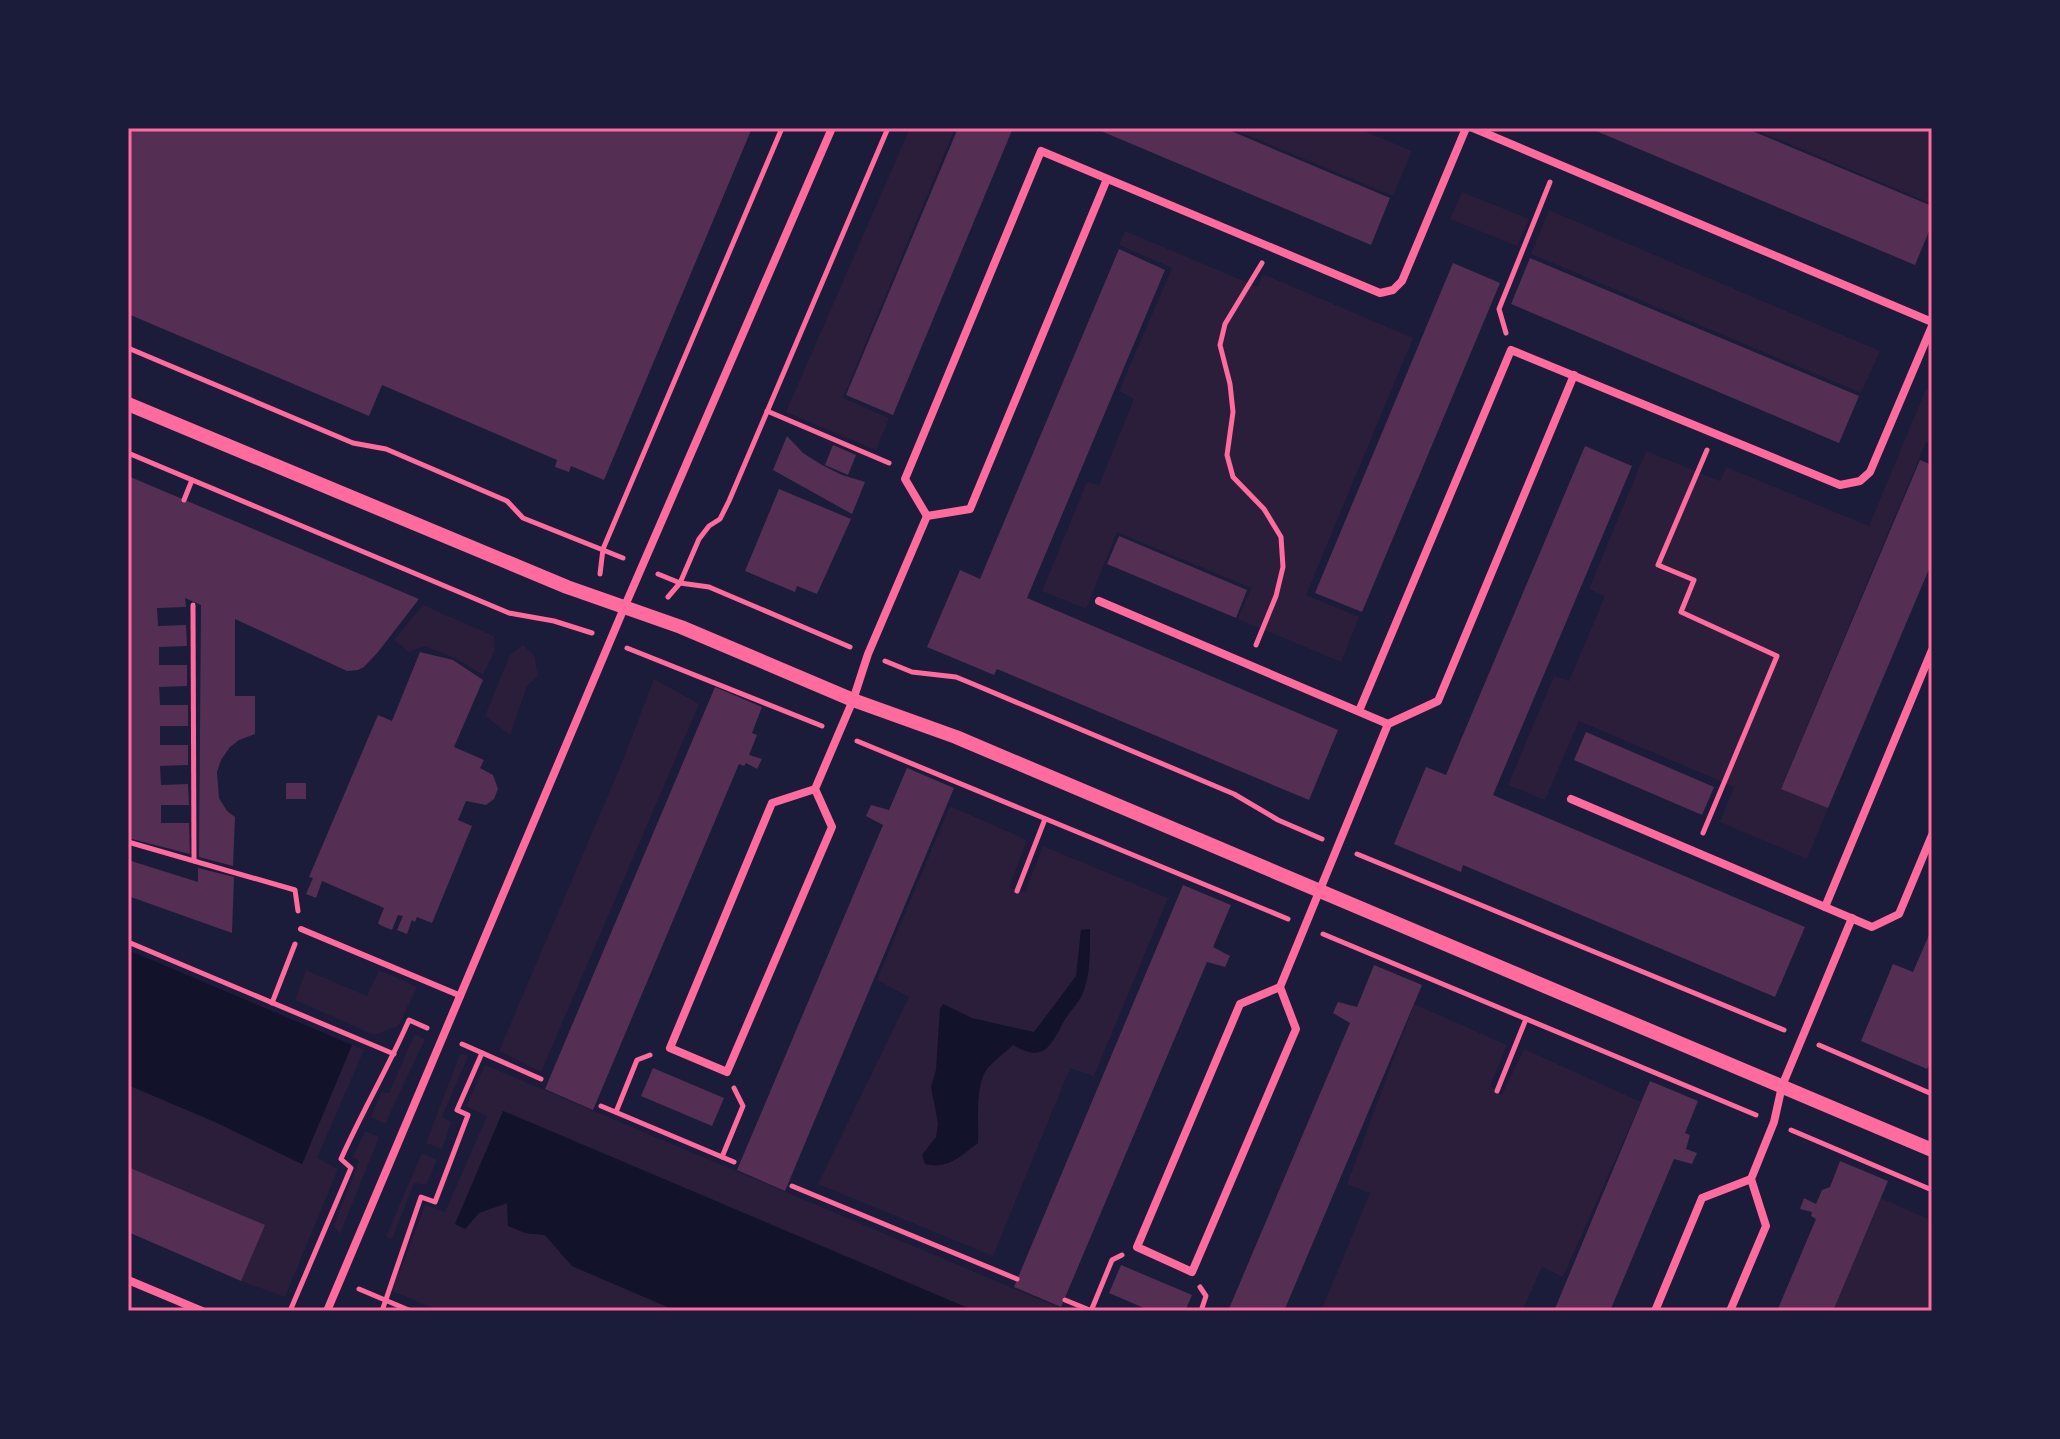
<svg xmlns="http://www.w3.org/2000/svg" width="2060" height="1439" font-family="'Times New Roman',serif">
<rect width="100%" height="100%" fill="#1b1b3a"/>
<!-- green -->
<g fill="#2a1e3b">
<path d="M910,128H955L843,398L889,418L876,450L786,412Z"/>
<path d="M1230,128H1357L1412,151L1393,196Z"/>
<path d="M1751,128H1929L1932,137V204Z"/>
<path d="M1462,192L1529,219L1517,246L1450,219Z"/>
<path d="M1549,210L1880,351L1861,393L1531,254Z"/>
<path d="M1125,231L1258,287L1263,274L1413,338L1306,595L1359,617L1341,662L1238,619L1251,588L1117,532L1086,609L1042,591L1087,482L1099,485L1134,399L1119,391L1172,268L1119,245Z"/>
<path d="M1926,389L1932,392V444L1926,442L1781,788L1828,808L1807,859L1720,822L1734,787L1579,721L1545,800L1508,785L1554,676L1569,681L1605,596L1589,589L1646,451L1720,481L1726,467L1869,526Z"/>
<path d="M423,605L494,636L495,650L483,675L455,658L424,646L409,652L394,640Z"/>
<path d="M523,645L534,655L538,676L527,686L510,735L485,716L510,655Z"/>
<path d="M654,679L699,704L541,1072L499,1051L621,765Z"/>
<path d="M950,806L1027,840L1009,888L1025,892L1043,846L1168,898L1094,1076L1070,1068L993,1256L818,1184L909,997L877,980Z"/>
<path d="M306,970L367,996L379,970L417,987L398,1026L374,1035L295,1000Z"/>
<path d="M1414,1004L1507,1045L1490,1086L1502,1095L1524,1049L1641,1102L1563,1277L1542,1267L1522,1311H1321L1370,1193L1347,1184Z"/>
<path d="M415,1034L425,1039L385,1124L371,1117L382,1092L389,1093Z"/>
<path d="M352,1045L364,1050L317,1158L338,1169L285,1297L241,1281L128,1210V1085L215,1122L302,1164Z"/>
<path d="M460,1054L468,1056L442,1117L451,1122L442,1149L426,1143Z"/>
<path d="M485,1065L1067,1311H975L503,1111L465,1229L478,1213L507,1203L525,1233L545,1235L572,1266L677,1311H440L388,1289L401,1269L425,1205L445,1212L487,1116L466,1106Z"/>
<path d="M365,1131L379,1137L340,1234L334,1226L359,1161L353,1157Z"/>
<path d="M422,1153L437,1160L426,1185L414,1183L392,1239L386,1237Z"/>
<path d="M1881,1198L1932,1221V1311H1833Z"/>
</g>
<!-- water -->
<g fill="#12122b">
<path d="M1090,929C1090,951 1091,977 1081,997C1076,1006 1068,1013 1063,1023C1049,1049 1043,1062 1013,1045C1005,1053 991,1062 985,1072C975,1091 979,1122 978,1143C961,1156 947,1170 925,1164L922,1155L936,1137L938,1123L931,1087L936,1070L940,1009L943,1004L972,1018L1034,1032L1076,976L1081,930Z"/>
<path d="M128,950L352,1045L302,1164L215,1122L128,1085Z"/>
<path d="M503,1111L975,1311H677L572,1266L545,1235L525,1233L508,1226L507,1203L479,1213L465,1229L455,1224Z"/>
</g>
<!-- building -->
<g fill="#542f53">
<path d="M128,128H752L604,480L571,466L569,472L555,467L557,460L382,385L369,416L128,314Z"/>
<path d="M958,128H1013L893,415L846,395Z"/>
<path d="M1094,128H1224L1390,198L1371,245Z"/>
<path d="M1589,128H1745L1932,206V224L1915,265Z"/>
<path d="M1119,249L1165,270L1027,598L1338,730L1309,800L997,669L994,675L927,647L960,570L980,579Z"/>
<path d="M1530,258L1859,396L1839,443L1511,304Z"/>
<path d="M1453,263L1500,283L1362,612L1315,593Z"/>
<path d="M787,436L803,453L822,465L842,475L865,482L852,514L773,470Z"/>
<path d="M833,445L856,455L848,475L825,465Z"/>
<path d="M1585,446L1632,466L1493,795L1805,927L1775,997L1463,865L1461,872L1394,844L1426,767L1446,775Z"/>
<path d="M1920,460L1932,465V562L1828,808L1781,789Z"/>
<path d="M128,476L419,599L378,652L364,667L358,670L347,671L235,619V696H255V734L239,740L230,747L221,760L217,772L219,798L227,811L235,817L233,866L199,857L201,605L185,598L186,607L157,608L158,626L186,625L187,646L159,647V665H187V686L159,687L160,705H188V726H160V745H188V765L160,766L161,785L188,784L189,805H161V823H189L190,854L128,838Z"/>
<path d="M779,489L851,519L817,594L797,586L795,592L745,571Z"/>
<path d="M1119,536L1247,590L1236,618L1107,564Z"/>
<path d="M420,652L453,660L483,680L454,747L484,760L480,768L493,775L498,789L494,799L486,805L466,801L458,820L472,826L432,923L417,917L415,922L412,920L407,934L397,930L403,916L398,915L392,930L380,925L378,923L384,908L322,881L316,898L306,894L313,878L309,877L378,715L392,721Z"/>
<path d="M715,687L762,707L752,733L757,735L749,755L762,759L757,769L746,763L744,766L739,764L736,771L593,1110L545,1089Z"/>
<path d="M1586,732L1714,787L1702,815L1574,760Z"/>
<path d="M907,768L954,788L785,1191L737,1170L883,825L866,816L871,805L889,810Z"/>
<rect x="286" y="783" width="20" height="16"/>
<path d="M128,860L198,882V868L234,877L232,933L128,896Z"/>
<path d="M1183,885L1231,905L1213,947L1230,956L1225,967L1207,962L1061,1307L1014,1287Z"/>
<path d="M1932,928V1063L1930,1062L1927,1069L1861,1041L1893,964L1913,972Z"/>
<path d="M1374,965L1422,985L1284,1311H1228L1350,1023L1333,1013L1338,1002L1357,1007Z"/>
<path d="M653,1068L724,1098L712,1126L641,1096Z"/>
<path d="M1650,1081L1698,1101L1685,1133L1690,1135L1686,1149L1697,1153L1692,1164L1674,1159L1610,1311H1554Z"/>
<path d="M1840,1161L1888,1181L1833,1311H1777L1816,1219L1811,1216L1812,1212L1800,1209L1804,1198L1816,1204L1822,1190L1830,1187Z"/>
<path d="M128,1167L265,1225L241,1281L128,1232Z"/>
<path d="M1121,1265L1192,1295L1185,1311H1151L1109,1293Z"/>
</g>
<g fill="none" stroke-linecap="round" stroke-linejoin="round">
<!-- path -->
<g stroke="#ff6b9d" stroke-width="5">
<path d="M1506,333L1499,309L1550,182"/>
<path d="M128,348L353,443L386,449L507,501L523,518L623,558"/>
<path d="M767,411L889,463"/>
<path d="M128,453L509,613L554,621L592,633"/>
<path d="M184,500L192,480"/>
<path d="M600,574L603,549L782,128"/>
<path d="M658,574L680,583L709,587L850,647"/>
<path d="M668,597L680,583L699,539L709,526L720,519L729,501L888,128"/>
<path d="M193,605L194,861"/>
<path d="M1256,645L1276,596L1283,567L1281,537L1264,509L1233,477L1227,455L1233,412L1230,384L1220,345L1225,324L1262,263"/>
<path d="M627,648L822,726"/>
<path d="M885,661L912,672L956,677L973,684L1234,794L1278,820L1322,839"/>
<path d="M857,741L1288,919"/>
<path d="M1703,833L1777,656L1681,612L1694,580L1658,565L1707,450"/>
<path d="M128,842L295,890L298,911"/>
<path d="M1357,854L1784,1030"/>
<path d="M1017,891L1045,819"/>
<path d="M1323,934L1756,1115"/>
<path d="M128,942L394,1054"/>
<path d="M272,1003L295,944"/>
<path d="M462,1044L541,1079"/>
<path d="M1819,1045L1932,1094"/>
<path d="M1497,1091L1526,1019"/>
<path d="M601,1106L734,1162"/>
<path d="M616,1112L637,1060L650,1055"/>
<path d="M1791,1130L1932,1190"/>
<path d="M722,1157L743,1106L734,1088"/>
<path d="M792,1186L1017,1279"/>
<path d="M1200,1287L1206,1296L1201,1311"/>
<path d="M359,1289L411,1311"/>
<path d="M1065,1300L1092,1311"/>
<path d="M290,1311L351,1168L341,1159C362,1112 388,1068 409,1020L427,1028"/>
<path d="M382,1311L421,1197L435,1202L468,1115L457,1110L482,1053"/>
<path d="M1091,1311L1112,1260L1122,1255"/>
</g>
<!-- service -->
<path stroke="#ff6b9d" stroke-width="6" d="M301,929L461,996"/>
<!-- minor -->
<g stroke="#ff6b9d" stroke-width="8">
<path d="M1473,128L1932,322"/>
<path d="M927,516L905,479L1041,151L1380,293L1393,290L1402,281L1466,128"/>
<path d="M927,516L970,509L1107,179"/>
<path d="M1099,601L1388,724"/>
<path d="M1359,711L1511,350L1840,485L1860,481L1870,472L1932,326"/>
<path d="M815,789L772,803L670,1048L727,1072L832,827L815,789L853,700L868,654L927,516"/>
<path d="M1571,799L1872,927L1899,914L1932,835"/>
<path d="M1825,907L1932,650"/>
<path d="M1280,987L1296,1029L1192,1272L1137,1247L1240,1004L1280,987L1388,724L1438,701L1574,375"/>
<path d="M128,1280L202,1311"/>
<path d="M327,1311L624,608L832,128"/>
<path d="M1655,1311L1702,1198L1751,1179"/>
<path d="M1730,1311L1766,1226L1751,1179L1774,1122L1782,1086L1852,918"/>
</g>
<!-- tertiary -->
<path stroke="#ff6b9d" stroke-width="14" d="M128,404L567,587L681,627L853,700L956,737L1932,1150"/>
</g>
<!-- border -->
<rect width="2060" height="1439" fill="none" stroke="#1b1b3a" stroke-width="260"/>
<rect x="130" y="130" width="1800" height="1179" fill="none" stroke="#ff6b9d" stroke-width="3"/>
</svg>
